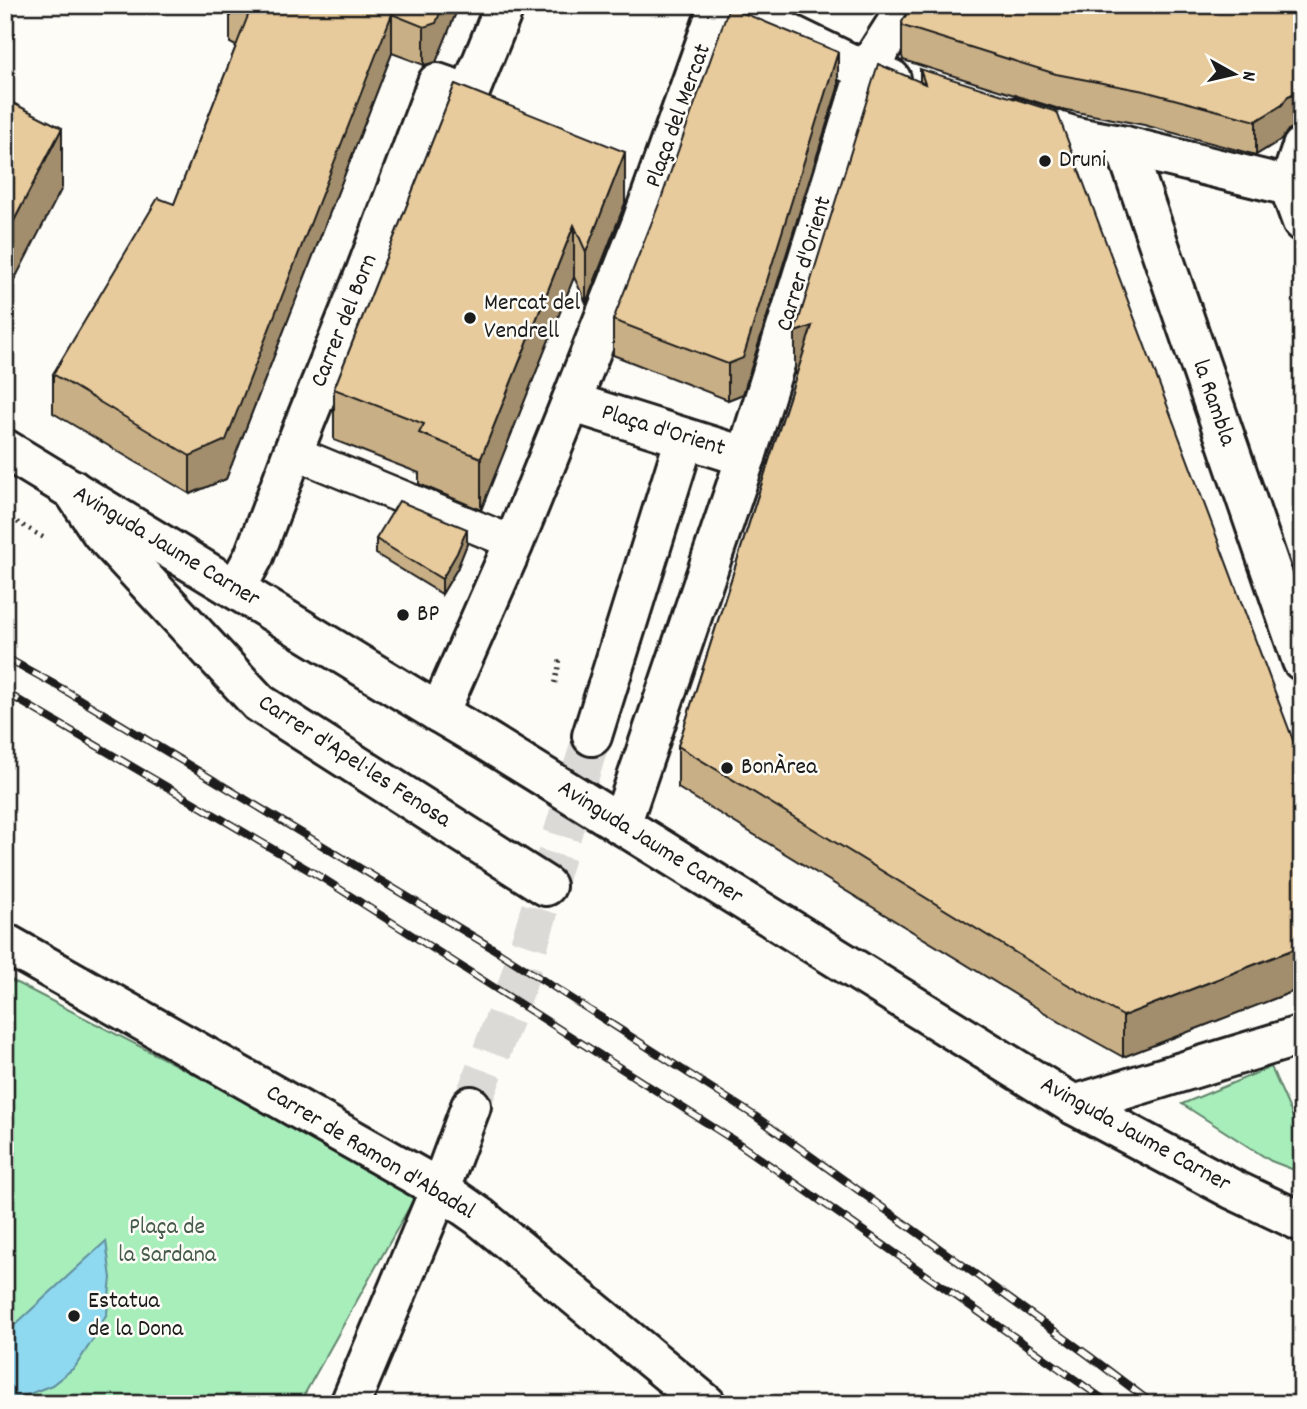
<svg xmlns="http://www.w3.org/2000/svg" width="1307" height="1409" font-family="Dekko,sans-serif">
<rect width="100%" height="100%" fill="#fdfcf7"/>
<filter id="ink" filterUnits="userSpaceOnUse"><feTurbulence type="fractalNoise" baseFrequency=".0143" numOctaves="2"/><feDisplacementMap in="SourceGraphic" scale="14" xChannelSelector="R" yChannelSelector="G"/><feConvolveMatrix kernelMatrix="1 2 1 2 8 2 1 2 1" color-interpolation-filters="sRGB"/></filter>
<g filter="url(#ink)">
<!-- green -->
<g fill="#a7eebb" stroke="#62856c" stroke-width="2">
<path d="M5,977L419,1190L299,1404H5Z"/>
<path d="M1271,1067L1302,1137V1173L1271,1161L1182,1104Z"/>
</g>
<!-- water -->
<path fill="#8ed8f0" stroke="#608d9b" stroke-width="2" d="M106,1241L111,1278L107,1313L97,1333L75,1367L52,1385L27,1395L5,1400V1334Z"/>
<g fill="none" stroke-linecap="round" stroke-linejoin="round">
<!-- minor-tunnel -->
<path stroke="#dbdad6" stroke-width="38" stroke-dasharray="38 19" stroke-linecap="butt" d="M471,1106L517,985L592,736"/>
<!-- service casing -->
<g stroke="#1c1c1c" stroke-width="37">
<path id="service" d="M293,452L514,543"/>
</g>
<!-- pedestrian casing -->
<g stroke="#1c1c1c" stroke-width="44">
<g id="pedestrian">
<path d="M866,71L908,5"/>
<path d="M1302,147L1289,186H1302"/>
</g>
</g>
<!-- minor casing -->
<g stroke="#1c1c1c" stroke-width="44">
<g id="minor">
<path d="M730,5L866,71L891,79"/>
<path d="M1015,118L1076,137L1125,146L1289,186L1302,222"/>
<path d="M1125,146L1302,661"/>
<path d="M571,402L640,227L719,5"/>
<path d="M72,489L101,532L259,703L546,886"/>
<path d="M236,589L254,556L293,452L366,271L437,83L469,94L505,5"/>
<path d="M439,713L514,543L571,402L746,457"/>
<path d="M592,736L685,438"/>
<path d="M621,825L746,457L866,71"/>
<path d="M5,943L440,1189L480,1217L706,1404"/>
<path d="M1074,1105L1302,1035"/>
<path d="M350,1404L440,1189L471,1106"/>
</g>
</g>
<!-- tertiary casing -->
<g stroke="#1c1c1c" stroke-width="44">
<path id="tertiary" d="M5,449L439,713L483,739L1074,1105L1232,1189L1302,1222"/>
</g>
<!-- path -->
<g stroke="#1c1c1c" stroke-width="4.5" stroke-dasharray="2 5" stroke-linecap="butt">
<path d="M5,515L46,539"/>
<path d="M555,683L560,660"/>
</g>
<!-- service -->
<use href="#service" stroke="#fdfcf7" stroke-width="32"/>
<!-- pedestrian -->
<use href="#pedestrian" stroke="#fdfcf7" stroke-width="38"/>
<!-- minor -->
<use href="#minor" stroke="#fdfcf7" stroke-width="38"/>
<!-- tertiary -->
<use href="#tertiary" stroke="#fdfcf7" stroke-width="38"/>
<!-- rail casing -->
<g stroke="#1c1c1c" stroke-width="8">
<g id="rail">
<path d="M5,657L61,688L499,952L755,1116L1088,1355L1153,1404"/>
<path d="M5,692L324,879L738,1143L1110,1404"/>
</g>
</g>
<!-- rail -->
<use href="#rail" stroke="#fdfcf7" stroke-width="5" stroke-dasharray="16" stroke-linecap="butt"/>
</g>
<!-- wall -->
<g fill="#c8af86" stroke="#1c1c1c" stroke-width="2">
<path d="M230,5H459L436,62L424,65L392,53L226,479L190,494L53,413V374L174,204L236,46L230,43Z"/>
<path d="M1302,5V126H1297L1288,130L1282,139L1256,155L1144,125L1056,108L903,60L902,56V22Z"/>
<path d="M920,69L1302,764V988L1123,1057L1060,1022L678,788V746L797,373L795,374L920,82Z"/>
<path d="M455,84L625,203L586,303L574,277L481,510L419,484V473L334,440V389Z"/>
<path d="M838,88L743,394L728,400L613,355V320Z"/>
<path d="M376,539L467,544L457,569L442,594L376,554Z"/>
</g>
<!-- shaded-wall -->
<g fill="#a28e6d" stroke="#1c1c1c" stroke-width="2">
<path d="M443,5H459L436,62L424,65V27Z"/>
<path d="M392,14V53L226,479L190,494V456Z"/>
<path d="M838,52V88L743,394L728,400V364Z"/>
<path d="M1297,92V126L1288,130L1282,139L1256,155V121L1288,96Z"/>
<path d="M62,128V188L5,298V238Z"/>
<path d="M625,152V203L586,303V252Z"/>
<path d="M574,225V277L481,510V458Z"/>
<path d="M812,326V367L795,374V332Z"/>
<path d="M467,529V544L457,569L442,594V579Z"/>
<path d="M1302,946V988L1123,1057V1016Z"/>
</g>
<!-- building -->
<g fill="#e8cb9c" stroke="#1c1c1c" stroke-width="2">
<path d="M230,5H443L436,23L424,27L392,14L226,440L190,456L53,374L158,198L174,204L249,13Z"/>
<path d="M912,5H1302V92H1297L1288,96L1282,105L1256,121L1144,91L1056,74L903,26L902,22Z"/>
<path d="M729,7L838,52L743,358L728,364L613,320L661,199Z"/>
<path d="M878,64L925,84L920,69L1057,112L1302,764V946L1123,1016L1060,980L678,746L812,326L795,332Z"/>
<path d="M455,84L625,152L586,252L574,225L481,458L419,433L424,424L334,389Z"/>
<path d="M5,99L62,128L5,238Z"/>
<path d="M399,501L467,529L457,553L442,579L376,539Z"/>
</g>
</g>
<!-- markers -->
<g fill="#1c1c1c" stroke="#fdfcf7" stroke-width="2.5">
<circle cx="1045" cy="161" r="7"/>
<circle cx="470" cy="318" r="7"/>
<circle cx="403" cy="615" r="7"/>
<circle cx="727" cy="768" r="7"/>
<circle cx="74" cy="1316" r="7"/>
</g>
<g text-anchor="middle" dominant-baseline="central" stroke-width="5" stroke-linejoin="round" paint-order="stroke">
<!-- street labels -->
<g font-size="24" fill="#1c1c1c" stroke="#fdfcf7">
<text transform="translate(679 116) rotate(-70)">Plaça del Mercat</text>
<text transform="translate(805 264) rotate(-73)">Carrer d'Orient</text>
<text transform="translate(345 321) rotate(-68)">Carrer del Born</text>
<text transform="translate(1213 403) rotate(71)">la Rambla</text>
<text transform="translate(663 431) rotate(17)">Plaça d'Orient</text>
<text transform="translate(166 547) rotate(31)">Avinguda Jaume Carner</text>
<text transform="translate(354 762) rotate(33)">Carrer d'Apel·les Fenosa</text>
<text transform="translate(650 843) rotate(32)">Avinguda Jaume Carner</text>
<text transform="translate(1135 1135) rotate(29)">Avinguda Jaume Carner</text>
<text transform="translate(370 1153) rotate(31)">Carrer de Ramon d'Abadal</text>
</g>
<!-- poi labels -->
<g font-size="24" fill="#1c1c1c" stroke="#fdfcf7" text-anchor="start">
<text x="1059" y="161">Druni</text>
<text x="484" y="304">Mercat del<tspan x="484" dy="28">Vendrell</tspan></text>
<text x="417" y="615">BP</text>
<text x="741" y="768">BonÀrea</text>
<text x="88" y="1302">Estatua<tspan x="88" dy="28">de la Dona</tspan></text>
</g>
<!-- park labels -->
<g font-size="24" fill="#465b4c" stroke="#fdfcf7">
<text x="167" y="1228">Plaça de<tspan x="167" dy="28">la Sardana</tspan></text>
</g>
</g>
<!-- margin -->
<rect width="1307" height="1409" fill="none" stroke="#fdfcf7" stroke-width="28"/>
<rect x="14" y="14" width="1279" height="1381" fill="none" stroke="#1c1c1c" stroke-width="2.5" filter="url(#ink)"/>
<!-- north arrow -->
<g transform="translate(1234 74) rotate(98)" stroke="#fdfcf7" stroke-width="5" paint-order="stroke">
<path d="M0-5L12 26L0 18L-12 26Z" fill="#1c1c1c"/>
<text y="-10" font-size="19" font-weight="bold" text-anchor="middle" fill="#1c1c1c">N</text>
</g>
</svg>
